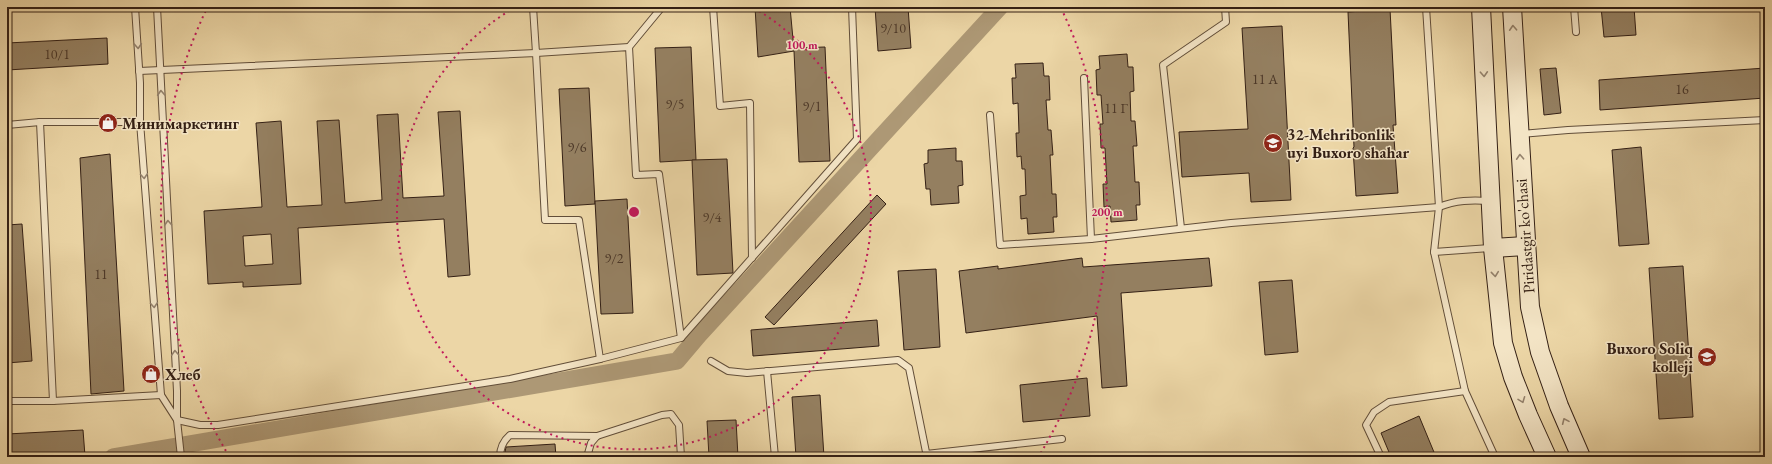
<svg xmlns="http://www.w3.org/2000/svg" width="1772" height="464" font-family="'EB Garamond',serif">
<rect width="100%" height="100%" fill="#ecd6a6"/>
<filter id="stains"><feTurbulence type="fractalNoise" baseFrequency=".005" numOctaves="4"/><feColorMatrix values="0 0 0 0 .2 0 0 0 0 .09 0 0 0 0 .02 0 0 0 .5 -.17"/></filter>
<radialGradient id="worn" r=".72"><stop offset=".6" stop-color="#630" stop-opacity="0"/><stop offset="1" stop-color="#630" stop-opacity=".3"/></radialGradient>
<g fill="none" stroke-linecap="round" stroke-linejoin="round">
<!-- canal -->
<path stroke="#ad9875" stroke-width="17" d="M113,457L677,361L699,335L1000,7"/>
</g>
<!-- building -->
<g fill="#947f60" stroke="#342015" fill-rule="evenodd">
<path d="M755,7H790L794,50V48L825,47L830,161L799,162L794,51L758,57Z"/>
<path d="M875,7H908L911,48L878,51Z"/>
<path d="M1601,7H1634L1636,35L1604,37Z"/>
<path d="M1390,9L1396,125H1393L1398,193L1356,196L1353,148L1354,147L1348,12Z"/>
<path d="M1282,26L1291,200L1251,202L1249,173L1182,177L1179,132L1248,129L1242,28Z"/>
<path d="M107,38L108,64L7,70V43Z"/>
<path d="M691,47L696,160L660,162L655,48Z"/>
<path d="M1127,54L1128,67H1133L1134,91L1130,92L1131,121H1135L1137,146H1133L1135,182H1139L1140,205H1136L1137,220L1111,222L1110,206L1104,207L1103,184H1107L1105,148H1101L1100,124H1103L1101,95H1097L1096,70L1100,69L1099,56Z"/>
<path d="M1043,63L1044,76H1049L1050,100H1046L1048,130H1051L1053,155H1050L1052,194H1056L1057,217H1053L1054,232L1028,234L1027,218L1021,219L1020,196L1026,195L1025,169H1022L1021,156L1017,157L1016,133H1019L1018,103L1013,104L1012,78H1016L1015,64Z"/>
<path d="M1556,68L1561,113L1544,115L1540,69Z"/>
<path d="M1765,68V98L1600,110L1599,80Z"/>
<path d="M589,88L595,204L565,206L559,89Z"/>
<path d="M460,111L470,275L448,277L444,219L298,228L301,284L243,287V282L208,284L204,211L262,207L256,123L281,121L287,207L322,205L317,121L339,120L345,203L382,200L377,115L398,114L403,198L444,196L438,112ZM271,234L273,264L245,266L243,236Z"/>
<path d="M1641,147L1649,244L1619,246L1612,150Z"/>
<path d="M956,148V161H962L963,185L958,186L959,203L931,205L930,189H926L924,164L928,163V150Z"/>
<path d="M110,154L124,391L91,394L80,158Z"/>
<path d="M727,159L733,273L697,275L692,160Z"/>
<path d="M877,195L886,204L774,325L765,317Z"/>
<path d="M627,199L633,313L601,314L595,201Z"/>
<path d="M22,224L32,361L7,363V225Z"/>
<path d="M1082,258L1083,267L1209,258L1212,286L1121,293L1127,386L1102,388L1097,316L966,333L959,271L998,266V269Z"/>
<path d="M1683,266L1693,417L1659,419L1649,268Z"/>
<path d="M936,269L940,347L904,350L898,271Z"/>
<path d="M1292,280L1298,352L1265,355L1259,282Z"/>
<path d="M877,320L879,346L753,356L751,330Z"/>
<path d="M1087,378L1090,416L1023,422L1020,385Z"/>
<path d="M820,395L824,457H796L792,397Z"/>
<path d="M1419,416L1436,457H1391L1381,433Z"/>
<path d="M736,420L738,457H709L707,421Z"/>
<path d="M83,430L85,456L7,457V434Z"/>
<path d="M555,444L556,457H504L506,447Z"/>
</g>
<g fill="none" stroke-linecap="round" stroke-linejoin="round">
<!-- service casing -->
<g stroke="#624e39" stroke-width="8">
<g id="service">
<path d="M135,7L140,83V122L161,395L177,420L200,425H218L510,379L600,359L681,338L857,139L852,7"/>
<path d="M157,7L177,391V420L181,457"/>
<path d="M533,7L536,53L629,47L636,175L659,174L681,338"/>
<path d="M713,7L720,106L750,103L752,258"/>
<path d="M1426,7L1439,207L1434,252L1465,391L1495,457"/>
<path d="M1574,7L1576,32"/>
<path d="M629,47L662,7"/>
<path d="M139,71L536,53L545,220H579L600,359"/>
<path d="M1084,78L1091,239"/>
<path d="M990,115L1000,245L1091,239L1231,223L1439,207C1456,200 1471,200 1490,201"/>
<path d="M7,125L40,122"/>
<path d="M1520,134L1568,130L1765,120"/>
<path d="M1181,228L1163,65L1226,22L1225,7"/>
<path d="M1434,252L1490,248"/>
<path d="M711,361L728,371L747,373L898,360L909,368L927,457"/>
<path d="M767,371L775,457"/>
<path d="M7,401H53L161,395"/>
<path d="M53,401L40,122H140"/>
<path d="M926,454L1062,439"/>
<path d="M500,457C500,448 503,441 510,435L597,436"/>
<path d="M587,457L591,443L597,436L662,415L671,414L679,425L681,457"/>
<path d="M1381,457L1366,425L1374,412L1389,402L1465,391"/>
</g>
</g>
<!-- secondary casing -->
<g stroke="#342015" stroke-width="20">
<g id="secondary">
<path d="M1481,7L1493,248L1503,343L1513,377L1528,415L1547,457"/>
<path d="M1512,7L1530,307L1540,352L1559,406L1581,457"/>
<path d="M1493,248L1525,246"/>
</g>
</g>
<!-- service -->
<use href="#service" stroke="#f3e4c5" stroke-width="6"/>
<!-- secondary -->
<use href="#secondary" stroke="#f3e4c5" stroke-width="18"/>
</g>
<!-- one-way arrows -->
<defs><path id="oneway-chevron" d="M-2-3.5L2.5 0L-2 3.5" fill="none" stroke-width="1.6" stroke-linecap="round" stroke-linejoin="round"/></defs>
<g stroke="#94826d">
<use href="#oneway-chevron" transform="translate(1513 28) rotate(-93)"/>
<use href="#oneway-chevron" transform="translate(138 46) rotate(87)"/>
<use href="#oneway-chevron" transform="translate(1484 74) rotate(87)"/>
<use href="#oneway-chevron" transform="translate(161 93) rotate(-93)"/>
<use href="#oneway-chevron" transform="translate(1520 157) rotate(-93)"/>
<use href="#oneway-chevron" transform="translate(144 176) rotate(86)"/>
<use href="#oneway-chevron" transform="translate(168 223) rotate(-93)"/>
<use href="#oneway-chevron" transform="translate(1495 274) rotate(84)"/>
<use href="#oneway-chevron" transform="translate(154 305) rotate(86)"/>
<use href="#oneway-chevron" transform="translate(175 353) rotate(-93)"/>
<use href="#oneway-chevron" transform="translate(1522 400) rotate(69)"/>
<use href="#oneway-chevron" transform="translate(1565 421) rotate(-114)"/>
</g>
<!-- distance rings -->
<g fill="none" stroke="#c2185b" stroke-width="2" stroke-dasharray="2 4">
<path d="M754 8A237 237 0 1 1 514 8"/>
<path d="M229 456A473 473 0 0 1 207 8M1061 8A473 473 0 0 1 1039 456"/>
</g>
<!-- icons -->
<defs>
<g id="shop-disc" transform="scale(1)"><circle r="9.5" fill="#8f2418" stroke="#f3e4c5"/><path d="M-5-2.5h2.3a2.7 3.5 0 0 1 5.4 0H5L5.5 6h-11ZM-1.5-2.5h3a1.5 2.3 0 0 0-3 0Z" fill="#fff"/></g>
<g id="school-disc" transform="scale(1)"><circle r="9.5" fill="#8f2418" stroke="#f3e4c5"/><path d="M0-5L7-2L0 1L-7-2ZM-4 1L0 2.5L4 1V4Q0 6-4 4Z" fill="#fff"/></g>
<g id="university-disc" transform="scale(1)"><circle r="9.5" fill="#8f2418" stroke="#f3e4c5"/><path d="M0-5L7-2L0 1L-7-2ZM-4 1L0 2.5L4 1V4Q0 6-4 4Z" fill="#fff"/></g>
</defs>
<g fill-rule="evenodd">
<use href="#shop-disc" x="108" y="123"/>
<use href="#school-disc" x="1273" y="143"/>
<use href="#university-disc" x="1707" y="357"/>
<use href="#shop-disc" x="151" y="374"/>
</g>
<g text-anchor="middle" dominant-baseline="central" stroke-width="3" stroke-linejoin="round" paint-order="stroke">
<!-- number labels -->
<g font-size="14" fill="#4c3828">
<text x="893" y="28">9/10</text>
<text x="57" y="54">10/1</text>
<text x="1265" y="79">11 A</text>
<text x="1682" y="89">16</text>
<text x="675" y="104">9/5</text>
<text x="812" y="106">9/1</text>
<text x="1116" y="108">11 Г</text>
<text x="577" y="147">9/6</text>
<text x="712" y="217">9/4</text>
<text x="614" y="258">9/2</text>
<text x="101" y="274">11</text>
</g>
<!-- poi labels -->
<g font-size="16" font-weight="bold" fill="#342015" stroke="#f3e4c5" text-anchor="start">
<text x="122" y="123">Минимаркетинг</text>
<text x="1287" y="134">32-Mehribonlik<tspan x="1287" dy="18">uyi Buxoro shahar</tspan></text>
<text x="1693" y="348" text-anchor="end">Buxoro Soliq<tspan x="1693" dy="18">kolleji</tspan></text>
<text x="165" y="374">Хлеб</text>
</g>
<!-- street labels -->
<g font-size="16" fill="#342015" stroke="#f3e4c5">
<text transform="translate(1525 236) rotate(-94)">Piridastgir ko'chasi</text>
</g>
</g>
<circle cx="634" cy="212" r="6" fill="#c2185b" stroke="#f3e4c5" stroke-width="2"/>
<g font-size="12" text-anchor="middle" font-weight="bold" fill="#c2185b" stroke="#f3e4c5" stroke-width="3" stroke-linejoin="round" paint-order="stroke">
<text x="802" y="49">100 m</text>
<text x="1107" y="216">200 m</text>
</g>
<!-- margin -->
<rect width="1772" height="464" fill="none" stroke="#ecd6a6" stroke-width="24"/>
<rect x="8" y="8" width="1756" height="448" fill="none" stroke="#342015" stroke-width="2"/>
<rect x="12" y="12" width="1748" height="440" fill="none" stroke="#342015"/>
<rect width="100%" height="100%" filter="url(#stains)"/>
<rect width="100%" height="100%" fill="url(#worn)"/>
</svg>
